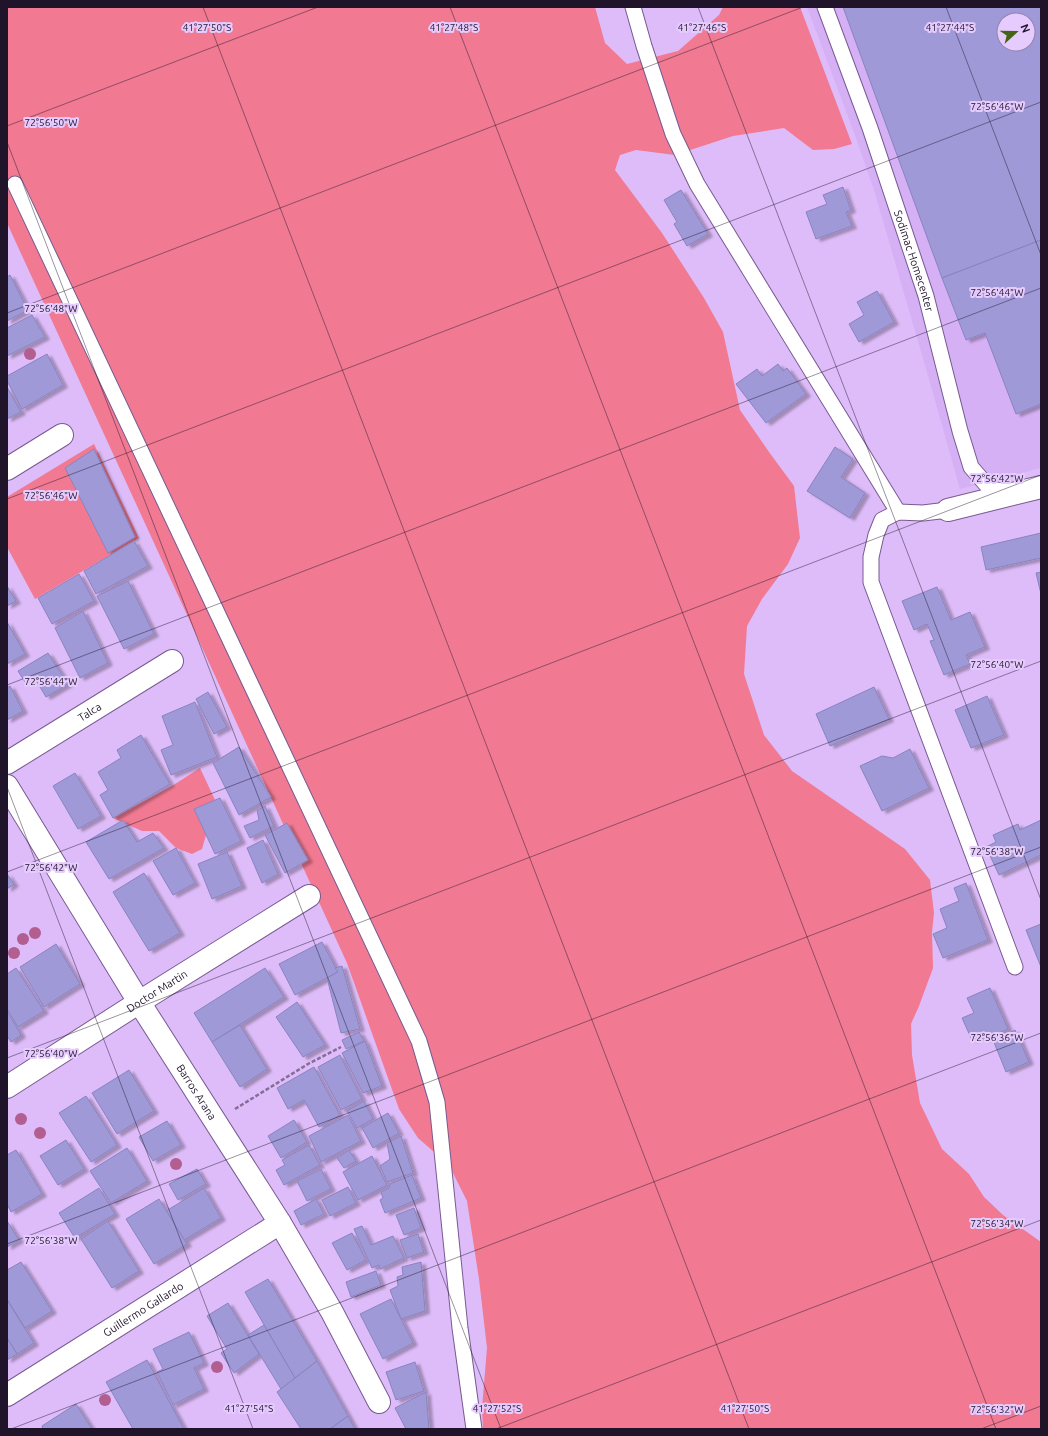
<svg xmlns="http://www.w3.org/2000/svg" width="1048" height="1436" viewBox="0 0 1048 1436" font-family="Ubuntu,sans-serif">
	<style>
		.built { fill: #d5b0f4; fill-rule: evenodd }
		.green { fill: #f17992 }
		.building { fill: #9f99d7; stroke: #8983c0; fill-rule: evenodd; filter: url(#shadow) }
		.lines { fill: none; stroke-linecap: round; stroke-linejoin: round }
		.service-casing { stroke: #785a91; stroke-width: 17 }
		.minor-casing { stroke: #785a91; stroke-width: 24 }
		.path { stroke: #846d97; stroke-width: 2.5; stroke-dasharray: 4 2; stroke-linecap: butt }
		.service { stroke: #fff; stroke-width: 15 }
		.minor { stroke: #fff; stroke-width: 22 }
		.tree { fill: #b25e91 }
		.ticks { fill: none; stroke: #20142a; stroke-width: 1; stroke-opacity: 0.45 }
		.labels { text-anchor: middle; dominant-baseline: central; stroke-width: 4; stroke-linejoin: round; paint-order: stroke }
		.street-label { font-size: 11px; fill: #20142a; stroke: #e6ccfe }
		.ticks-label { font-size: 10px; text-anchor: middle; fill: #20142a; stroke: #e6ccfe; stroke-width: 4; stroke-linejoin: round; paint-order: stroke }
	</style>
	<defs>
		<filter id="shadow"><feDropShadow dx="4.5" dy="2.5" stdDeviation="1" flood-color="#0004"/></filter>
	</defs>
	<rect width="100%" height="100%" fill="#ddbcf9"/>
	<path class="built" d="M807 7H1041V468L960 489 929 379 874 190 856 138ZM1004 20H1028V44H1004Z"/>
	<g class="green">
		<polygon points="7,7 595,7 605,43 627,64 678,51 719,15 723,7 800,7 852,144 834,149 813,150 784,128 733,136 675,155 636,150 620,155 615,170 662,233 704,298 723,332 740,410 769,452 794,486 800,538 788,564 762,599 747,626 744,674 764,735 792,771 905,849 930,880 934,913 932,932 933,968 919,1006 911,1024 912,1055 920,1103 942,1149 969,1174 984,1197 1003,1215 1041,1242 1041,1429 483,1429 482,1408 487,1348 479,1279 467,1201 449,1165 418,1138 399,1109 347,963 7,223"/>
		<polygon points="94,444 139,538 35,599 7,547 7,497"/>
		<polygon points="200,768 215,800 209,810 206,835 202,849 192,854 176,848 159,831 142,831 113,818 172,786"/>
	</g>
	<g class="building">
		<path d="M843 7H1041V240L942 278ZM1004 20H1028V44H1004Z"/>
		<polygon points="843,187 851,210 846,212 852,226 816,239 806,212 827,204 823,195"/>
		<polygon points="681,190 708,234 687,246 674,224 677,222 664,200"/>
		<polygon points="1041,240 1041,404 1016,414 985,333 966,340 942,278"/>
		<polygon points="10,275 28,310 7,321 7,277"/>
		<polygon points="877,291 894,322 859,342 849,324 864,315 857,302"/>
		<polygon points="32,315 45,337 7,356 7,328"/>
		<polygon points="47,354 63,385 22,409 7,381 7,376"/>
		<polygon points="778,364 783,371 787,368 806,394 766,423 736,384 757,369 762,376"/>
		<polygon points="7,387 21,412 7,419"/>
		<polygon points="835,447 853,459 841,477 865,493 850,518 807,491"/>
		<polygon points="94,449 135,537 108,553 65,468"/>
		<polygon points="1041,533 1041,558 986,570 981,547"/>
		<polygon points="134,541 148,566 96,594 84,571"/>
		<polygon points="1041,572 1041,594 1036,573"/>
		<polygon points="79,574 94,601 52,624 38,598"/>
		<polygon points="128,581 154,634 124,649 97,596"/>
		<polygon points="7,586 16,601 7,606"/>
		<polygon points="937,587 951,620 970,612 985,647 966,655 970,664 944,675 930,641 934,640 927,624 914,630 902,601"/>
		<polygon points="83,611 108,663 80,678 55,628"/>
		<polygon points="7,622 25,654 7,664"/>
		<polygon points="48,653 68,684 46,697 34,677 25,682 18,671"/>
		<polygon points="10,686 23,711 7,720 7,688"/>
		<polygon points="874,687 889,719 830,746 816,714"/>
		<polygon points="208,692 227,727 214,734 196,699"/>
		<polygon points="987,696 1004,735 971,748 955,710"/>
		<polygon points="195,702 217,757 171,775 161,750 173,745 162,716"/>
		<polygon points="141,735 170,784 113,818 100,795 108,790 98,772 121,758 117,750"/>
		<polygon points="239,747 271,797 239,815 213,763"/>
		<polygon points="910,749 929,788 882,811 860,766 882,756 893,758"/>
		<polygon points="75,773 101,816 78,829 53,786"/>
		<polygon points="220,798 241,841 215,854 194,809"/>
		<polygon points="265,806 274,826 250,838 244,826 259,820 257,810"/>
		<polygon points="123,820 137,842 153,833 164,848 109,879 86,842"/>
		<polygon points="1041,820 1041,855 999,875 986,847 996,842 993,835 1018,824 1020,830"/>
		<polygon points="287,823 308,860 285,873 265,835"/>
		<polygon points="263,840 278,874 262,883 247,848"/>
		<polygon points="176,848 195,883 173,895 153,861"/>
		<polygon points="227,852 242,886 212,899 198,864"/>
		<polygon points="144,873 180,933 149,951 113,892"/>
		<polygon points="7,874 14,884 7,889"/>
		<polygon points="966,883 988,940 943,958 933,934 947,928 940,909 959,901 954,888"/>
		<polygon points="1041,924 1041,967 1026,930"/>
		<polygon points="322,942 338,972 295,995 279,964"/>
		<polygon points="56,944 80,984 44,1007 20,967"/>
		<polygon points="342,966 360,1029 341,1033 327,978 338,972 335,968"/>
		<polygon points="16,968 44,1011 18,1027 7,1009 7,974"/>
		<polygon points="265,968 284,997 212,1042 194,1013"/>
		<polygon points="990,988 1008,1029 985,1039 983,1035 972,1040 962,1018 974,1013 967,998"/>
		<polygon points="297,1002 325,1045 303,1057 276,1017"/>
		<polygon points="7,1011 21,1035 11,1042 7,1036"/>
		<polygon points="240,1025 267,1069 240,1087 212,1042"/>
		<polygon points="1015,1030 1029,1062 1006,1072 993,1040"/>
		<polygon points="359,1032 364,1041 346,1049 342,1040"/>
		<polygon points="365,1041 382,1086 363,1093 342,1053"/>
		<polygon points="340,1055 362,1099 341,1110 318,1067"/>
		<polygon points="314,1067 340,1115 319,1127 304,1100 288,1109 277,1088"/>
		<polygon points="129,1070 154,1111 117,1134 92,1093"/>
		<polygon points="86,1096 117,1145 91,1162 59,1113"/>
		<polygon points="364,1101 373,1119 357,1128 347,1111"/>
		<polygon points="388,1113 399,1133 373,1148 362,1128"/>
		<polygon points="348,1115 361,1141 321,1162 309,1136"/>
		<polygon points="294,1120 307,1142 281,1158 268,1136"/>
		<polygon points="167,1121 181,1145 153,1161 139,1137"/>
		<polygon points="401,1136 413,1173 387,1182 380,1166 390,1159 387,1143"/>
		<polygon points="66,1140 84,1169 58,1185 40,1156"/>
		<polygon points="309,1145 320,1165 284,1185 276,1170 285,1165 282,1160"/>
		<polygon points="127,1148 147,1181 111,1203 90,1171"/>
		<polygon points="16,1150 42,1194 11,1212 7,1204 7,1155"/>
		<polygon points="349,1150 356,1161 344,1168 337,1158"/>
		<polygon points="372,1156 387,1185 358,1200 343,1172"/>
		<polygon points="197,1169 206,1184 178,1200 169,1184"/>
		<polygon points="321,1169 331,1189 307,1201 297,1181"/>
		<polygon points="412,1175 421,1198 385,1213 380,1200 383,1198 381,1192 389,1188 390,1184"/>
		<polygon points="348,1187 356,1203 330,1216 322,1200"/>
		<polygon points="99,1188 115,1214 75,1238 59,1213"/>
		<polygon points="204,1188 221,1218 184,1240 166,1211"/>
		<polygon points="159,1199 187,1244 154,1264 126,1219"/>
		<polygon points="316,1199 324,1214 301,1225 294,1211"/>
		<polygon points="414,1208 421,1228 404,1235 396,1215"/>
		<polygon points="7,1221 19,1240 7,1247"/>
		<polygon points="108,1221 139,1271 112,1288 81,1239"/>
		<polygon points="362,1226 371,1245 393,1236 404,1258 380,1269 379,1265 372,1268 354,1229"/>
		<polygon points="352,1233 366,1260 347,1270 332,1243"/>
		<polygon points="418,1234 424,1252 407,1258 400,1240"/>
		<polygon points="21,1262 52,1311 25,1328 7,1299 7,1270"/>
		<polygon points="421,1262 425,1311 401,1319 390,1290 398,1286 397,1277 403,1275 402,1267"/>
		<polygon points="376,1271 381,1285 351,1297 346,1282"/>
		<polygon points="268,1279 317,1361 295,1378 245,1292"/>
		<polygon points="391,1299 413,1343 383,1359 360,1314"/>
		<polygon points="7,1300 34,1343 17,1354 7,1338"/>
		<polygon points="228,1303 259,1354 234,1373 221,1353 227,1349 207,1316"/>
		<polygon points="264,1325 295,1378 281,1389 248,1335"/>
		<polygon points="189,1332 204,1363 194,1368 204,1389 173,1405 157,1372 163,1369 153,1349"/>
		<polygon points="7,1338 17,1354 7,1360"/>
		<polygon points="147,1360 171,1405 184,1429 133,1429 106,1382"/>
		<polygon points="317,1361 348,1416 330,1429 301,1429 277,1392"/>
		<polygon points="415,1362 424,1391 396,1400 386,1372"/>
		<polygon points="426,1392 429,1429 406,1429 395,1408"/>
		<polygon points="76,1404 92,1429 43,1429 42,1426"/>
		<polygon points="348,1416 355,1429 330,1429"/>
	</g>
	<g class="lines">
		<g class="service-casing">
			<g id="service">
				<polyline points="633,7 644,46 673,134 697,184 898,512"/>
				<path id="s1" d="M825 7 870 128 926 296 960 431 971 467 990 489 1009 492"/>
				<polyline points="15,184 419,1041 437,1102 460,1328 474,1429"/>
				<polyline points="948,510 923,513 898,512 882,520 876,535 871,557 871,582 1015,967"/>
			</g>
		</g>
		<g class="minor-casing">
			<g id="minor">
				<polyline points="7,469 62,435"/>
				<polyline points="948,510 1041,487"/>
				<path id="s2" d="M7 763 172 661"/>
				<path id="s3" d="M7 786 139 1002 280 1223 332 1312 379 1402"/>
				<path id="s4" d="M7 1087 152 994 309 896"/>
				<path id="s5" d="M7 1395 280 1223"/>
			</g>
		</g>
		<polyline class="path" points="235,1109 308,1064 341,1047"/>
		<use href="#service" class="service"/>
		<use href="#minor" class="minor"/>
	</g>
	<g class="tree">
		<circle cx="30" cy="354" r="6"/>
		<circle cx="35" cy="933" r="6"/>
		<circle cx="23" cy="939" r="6"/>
		<circle cx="14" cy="953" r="6"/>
		<circle cx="21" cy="1119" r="6"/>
		<circle cx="40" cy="1133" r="6"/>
		<circle cx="176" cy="1164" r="6"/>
		<circle cx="217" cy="1367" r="6"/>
		<circle cx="105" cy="1400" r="6"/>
	</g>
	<path class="ticks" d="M203 7 749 1429M450 7 996 1429M698 7 1041 900M946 7 1041 255M7 126 318 7M7 142 501 1429M7 313 803 7M7 499 1041 102M7 685 1041 288M7 787 253 1429M7 872 1041 475M7 1058 1041 661M7 1244 1041 847M11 1429 1041 1033M496 1429 1041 1220M981 1429 1041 1406"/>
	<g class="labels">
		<g class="street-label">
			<text stroke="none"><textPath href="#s1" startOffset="269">Sodimac Homecenter</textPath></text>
			<text stroke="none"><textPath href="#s2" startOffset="97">Talca</textPath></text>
			<text stroke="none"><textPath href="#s4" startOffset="178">Doctor Martin</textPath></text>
			<text stroke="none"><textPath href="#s3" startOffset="360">Barros Arana</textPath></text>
			<text stroke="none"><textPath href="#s5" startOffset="161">Guillermo Gallardo</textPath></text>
		</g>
	</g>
	<g class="ticks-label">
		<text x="207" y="31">41°27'50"S</text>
		<text x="454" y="31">41°27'48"S</text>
		<text x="950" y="31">41°27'44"S</text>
		<text x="702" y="31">41°27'46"S</text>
		<text x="997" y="110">72°56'46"W</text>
		<text x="51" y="126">72°56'50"W</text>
		<text x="997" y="296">72°56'44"W</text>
		<text x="51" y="312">72°56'48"W</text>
		<text x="997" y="482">72°56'42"W</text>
		<text x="51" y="499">72°56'46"W</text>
		<text x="997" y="668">72°56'40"W</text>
		<text x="51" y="685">72°56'44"W</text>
		<text x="997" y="855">72°56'38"W</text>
		<text x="51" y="871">72°56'42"W</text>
		<text x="997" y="1041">72°56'36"W</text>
		<text x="51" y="1057">72°56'40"W</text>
		<text x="997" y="1227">72°56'34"W</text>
		<text x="51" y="1244">72°56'38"W</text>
		<text x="249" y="1412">41°27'54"S</text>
		<text x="497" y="1412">41°27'52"S</text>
		<text x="745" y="1412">41°27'50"S</text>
		<text x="997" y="1413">72°56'32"W</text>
	</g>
	<rect width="1048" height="1436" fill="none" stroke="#20142a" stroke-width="16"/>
	<g transform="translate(1016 32) rotate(69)"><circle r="19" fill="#e6ccfe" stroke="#9782a9"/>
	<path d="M0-3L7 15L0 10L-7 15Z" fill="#466417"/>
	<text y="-6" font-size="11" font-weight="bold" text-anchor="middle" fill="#20142a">N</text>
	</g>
</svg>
